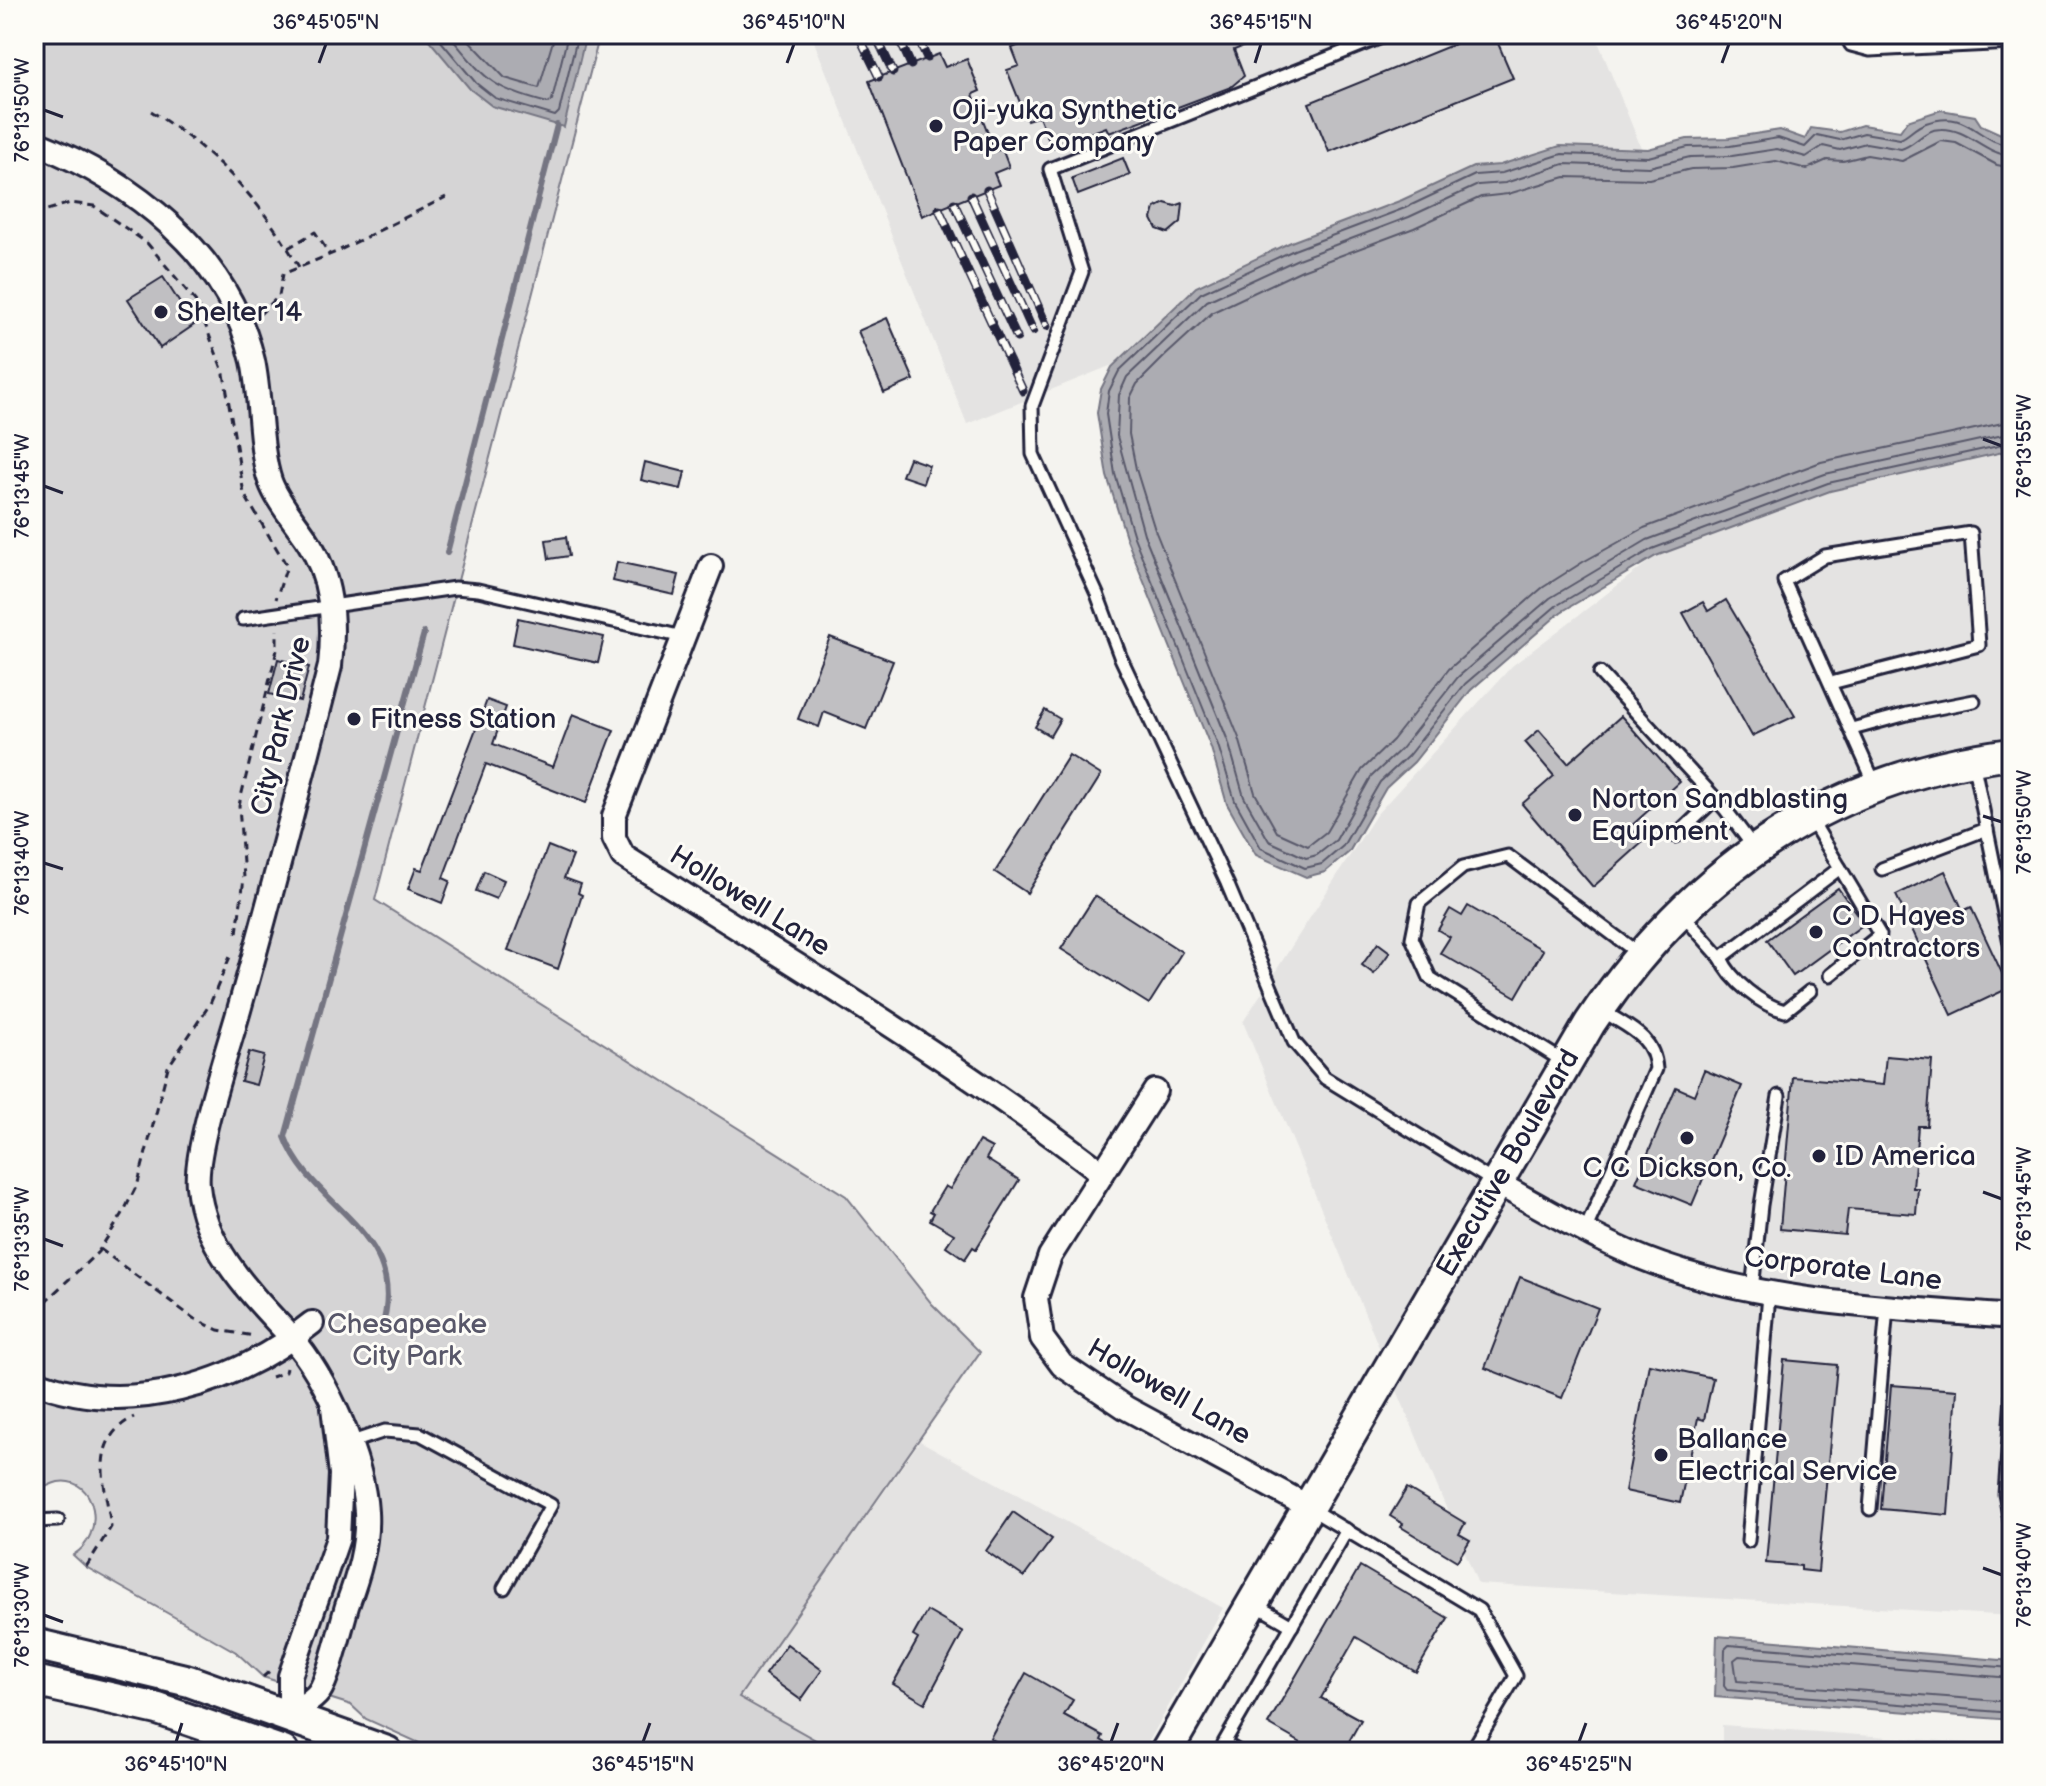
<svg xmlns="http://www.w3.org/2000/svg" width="2046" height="1786" viewBox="0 0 2046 1786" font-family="'Balsamiq Sans',sans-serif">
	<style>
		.built { fill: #e4e3e2 }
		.green { fill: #d5d4d5; stroke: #7c7b88; stroke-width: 2 }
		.water { fill: #acacb2; stroke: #757582; stroke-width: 2 }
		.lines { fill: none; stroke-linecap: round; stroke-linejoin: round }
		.shore { stroke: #59596b; stroke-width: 2 }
		.stream { stroke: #757582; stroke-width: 6 }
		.building { fill: #c0bfc2; stroke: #22223b; stroke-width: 2 }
		.lane-casing { stroke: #22223b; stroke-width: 17 }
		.street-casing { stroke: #22223b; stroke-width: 28 }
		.secondary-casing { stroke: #22223b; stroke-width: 36 }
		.path { stroke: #22223b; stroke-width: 3; stroke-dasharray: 8 6; stroke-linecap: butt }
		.lane { stroke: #fdfcf7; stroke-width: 11 }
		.street { stroke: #fdfcf7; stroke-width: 22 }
		.secondary { stroke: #fdfcf7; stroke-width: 30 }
		.rail-casing { stroke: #22223b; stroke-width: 9 }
		.rail { stroke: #fdfcf7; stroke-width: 6; stroke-dasharray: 18; stroke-linecap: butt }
		.ticks { fill: none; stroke: #22223b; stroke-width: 3 }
		.poi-dot { fill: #22223b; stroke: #fdfcf7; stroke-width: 3 }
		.labels { text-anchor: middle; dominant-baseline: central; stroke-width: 6; stroke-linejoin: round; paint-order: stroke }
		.poi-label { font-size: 28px; fill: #22223b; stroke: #fdfcf7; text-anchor: start }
		.street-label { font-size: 28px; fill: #22223b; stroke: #fdfcf7 }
		.park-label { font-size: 28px; fill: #585769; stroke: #fdfcf7 }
		.neatline { fill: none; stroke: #22223b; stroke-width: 3 }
		.ticks-label { font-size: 20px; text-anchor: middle; fill: #22223b }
	</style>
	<rect width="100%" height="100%" fill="#f4f3ef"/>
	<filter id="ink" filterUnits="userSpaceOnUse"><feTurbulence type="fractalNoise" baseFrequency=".0125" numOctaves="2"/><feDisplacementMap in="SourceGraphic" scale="16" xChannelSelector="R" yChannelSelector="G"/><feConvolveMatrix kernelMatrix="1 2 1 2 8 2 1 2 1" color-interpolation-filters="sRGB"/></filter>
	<g filter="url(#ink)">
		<g class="built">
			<polygon points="811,34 1595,34 1642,150 967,424"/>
			<polygon points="2007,451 2012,451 2012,1616 1478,1584 1243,1022 1376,815 1512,666 1656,556 1830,491"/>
			<polygon points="920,1441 1223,1608 1143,1752 837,1752 739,1697"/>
			<polygon points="1722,1725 2012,1746 2012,1752 1722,1752"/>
		</g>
		<path class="green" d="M34 34H600L375 900 846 1196 932 1304 980 1352 739 1697 837 1752H439L366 1719 351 1705 263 1677 236 1652 86 1567 73 1555C107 1535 97 1476 58 1482 50 1484 41 1489 34 1493Z"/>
		<g class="water">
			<polygon points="424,34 586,34 564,127 492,106 470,89"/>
			<polygon points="1941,110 1975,116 1981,125 2012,139 2012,450 1830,491 1656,556 1561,612 1471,690 1414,762 1386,788 1349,852 1325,872 1306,877 1256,855 1227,804 1211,748 1127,540 1107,476 1097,413 1101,389 1112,367 1196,287 1291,242 1402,200 1473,167 1500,165 1560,146 1648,149 1687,139 1729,138 1780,130 1805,139 1811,128 1840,132 1862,125 1900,131 1907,121"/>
			<polygon points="1717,1636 2012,1661 2012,1720 1715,1697"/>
		</g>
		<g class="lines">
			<g class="shore">
				<polyline points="435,34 476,83 495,98 555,116 559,112 578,34"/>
				<path d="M448 34C486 79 489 88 548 103L552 100 568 34"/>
				<polyline points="463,34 505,78 539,88 555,34"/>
				<path d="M2012 146C1976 142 1969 108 1926 123 1914 127 1910 135 1900 139L1864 133 1840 140 1817 135 1805 147 1778 138 1730 146 1688 147 1648 157 1562 154 1502 173 1475 175 1405 208 1294 250 1201 293 1119 371 1109 391 1106 414 1115 474 1134 537 1218 745 1235 801 1261 848 1305 868 1322 864 1343 846 1380 782 1408 756 1465 684 1556 606 1652 549 1828 483 2012 443"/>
				<path d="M2012 156C1984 154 1968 128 1941 129 1923 129 1916 145 1901 149L1866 143 1840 150 1823 146 1806 157 1777 149 1732 156 1690 157 1649 167 1564 164 1505 183 1478 185 1409 217 1298 259 1207 301 1127 377 1119 395 1117 436 1144 534 1228 741 1244 797 1269 841 1306 858 1317 855 1336 840 1371 777 1401 749 1458 677 1550 598 1647 540 1825 474 2012 433"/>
				<polyline points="2012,168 1997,165 1956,143 1941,141 1902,161 1867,155 1843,161 1827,160 1807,169 1776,161 1733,168 1691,169 1649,179 1565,177 1508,194 1481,197 1414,228 1302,270 1213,312 1165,356 1137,384 1130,398 1129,434 1136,469 1155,530 1239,738 1255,793 1277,832 1308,846 1326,832 1362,770 1393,740 1449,669 1542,588 1583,562 1644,528 1821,462 2012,421"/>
				<polyline points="2012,1668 1729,1645 1725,1649 1724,1686 1727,1690 2012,1713"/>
				<polyline points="2012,1678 1739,1656 1734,1660 1737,1681 2012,1702"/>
			</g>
			<g class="stream">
				<polyline points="447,553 557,125"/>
				<path d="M382 1328C410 1230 312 1210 285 1137L424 633"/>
			</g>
		</g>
		<g class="building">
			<polygon points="1048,34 1272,34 1272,35 1234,50 1244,76 1231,87 1109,133 1106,127 1052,148 1039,116 1027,120 1007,70 1019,66 1012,48"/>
			<polygon points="1479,34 1494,34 1513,78 1329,152 1309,103"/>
			<polygon points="939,54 945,67 967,59 980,91 973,94 995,151 1002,149 1009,167 994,173 999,185 922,216 869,81"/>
			<polygon points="1123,158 1130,175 1078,195 1072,178"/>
			<polygon points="1165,203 1175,206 1183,203 1181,222 1168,233 1157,229 1152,219 1155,208"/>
			<polygon points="163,277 194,325 160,348 128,299"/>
			<polygon points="887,318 914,380 884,393 858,331"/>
			<polygon points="909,458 929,465 923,483 902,476"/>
			<polygon points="645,462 685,472 681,489 641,480"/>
			<polygon points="566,537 569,556 549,559 546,540"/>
			<polygon points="617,562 679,575 674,595 613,581"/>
			<polygon points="1726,600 1795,716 1752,736 1683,613 1703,602 1708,611"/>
			<polygon points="518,618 604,637 598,663 513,644"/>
			<polygon points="830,637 893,661 866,729 824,712 819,727 798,719"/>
			<polygon points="278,659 309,667 300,701 269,694"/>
			<polygon points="487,700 506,707 493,744 553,767 573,714 614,730 586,803 486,764 443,878 450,881 442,903 408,889 416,868 422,870"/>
			<polygon points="1045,710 1060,719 1050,736 1035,727"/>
			<polygon points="1621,716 1680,782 1630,827 1643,842 1593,887 1522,804 1554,776 1525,742 1539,730 1568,763"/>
			<polygon points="1069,755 1101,775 1027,893 995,872"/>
			<polygon points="548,846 573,856 564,878 581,884 578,893 582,895 558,969 508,950"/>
			<polygon points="484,871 504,880 496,899 476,891"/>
			<polygon points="1945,871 1963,911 1971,907 2009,988 1952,1015 1896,895"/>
			<polygon points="1838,888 1864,924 1793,976 1767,940"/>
			<polygon points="1095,896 1182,952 1149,1004 1061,949"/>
			<polygon points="1468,906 1543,950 1516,997 1440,953 1450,937 1438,930 1450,909 1462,916"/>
			<polygon points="1378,943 1390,952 1374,974 1362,965"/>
			<polygon points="249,1052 264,1056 256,1085 241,1081"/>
			<polygon points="1886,1056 1932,1060 1927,1126 1918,1126 1913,1188 1918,1188 1916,1214 1848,1209 1845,1235 1780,1229 1793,1077 1883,1085"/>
			<polygon points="1704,1070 1742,1086 1692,1205 1636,1182 1676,1087 1694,1095"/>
			<polygon points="979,1141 992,1148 986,1159 1019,1180 976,1249 973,1247 965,1259 946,1246 954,1234 930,1220 934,1213 930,1211 945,1186 950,1189"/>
			<polygon points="1520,1277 1598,1308 1562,1398 1485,1368"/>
			<polygon points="1784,1360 1837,1365 1818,1572 1801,1570 1801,1566 1766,1563"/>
			<polygon points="1649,1364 1713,1378 1704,1420 1698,1418 1680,1503 1625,1491"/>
			<polygon points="1891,1385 1957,1390 1948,1515 1881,1509"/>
			<polygon points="1407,1488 1465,1523 1459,1534 1470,1540 1457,1561 1401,1527 1403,1524 1390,1516"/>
			<polygon points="1013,1512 1052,1539 1024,1577 986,1551"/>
			<polygon points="1360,1566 1448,1618 1416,1672 1356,1637 1321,1698 1361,1720 1343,1752 1317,1752 1268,1724"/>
			<polygon points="927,1611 963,1632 925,1703 893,1684 918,1639 913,1636"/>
			<polygon points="787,1644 822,1670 801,1700 765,1674"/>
			<polygon points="1026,1673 1073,1700 1064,1715 1103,1736 1101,1740 1121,1752 1014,1752 990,1738"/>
		</g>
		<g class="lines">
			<g class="lane-casing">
				<g id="lane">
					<polyline points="1389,34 1050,169 1082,272 1032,406 1033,454 1097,594 1120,656 1227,883 1294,1042 1325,1078 1496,1183"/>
					<polyline points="1845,34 1851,45 1870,50 2012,43"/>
					<polyline points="243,619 455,588 478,590 683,637"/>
					<polyline points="1600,673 1725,809 1755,849"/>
					<polyline points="1831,683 1979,645 1971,533 1825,556 1784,581 1875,784"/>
					<polyline points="1852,729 1907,714 1974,701"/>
					<polyline points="1973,761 2012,953"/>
					<polyline points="1812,821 1880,935 1830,975"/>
					<polyline points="1676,836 1715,799"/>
					<polyline points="1882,869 1987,829"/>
					<polyline points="1682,914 1721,958 1840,868"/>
					<path d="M1721 958C1731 981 1761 1005 1785 1011L1810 991"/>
					<polyline points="1566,1063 1430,978 1412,938 1419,903 1463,867 1508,856 1639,954"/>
					<path d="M1585 1231 1656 1069C1654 1036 1629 1028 1603 1011"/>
					<polyline points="1752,1290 1761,1205 1779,1096"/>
					<polyline points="2012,1396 2005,1494 2012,1531"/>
					<polyline points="349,1443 385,1431 420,1434 551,1505 504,1588"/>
					<polyline points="1309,1508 1479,1610 1516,1676 1471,1752"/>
					<polyline points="1870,1509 1887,1307"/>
					<polyline points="34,1521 58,1520"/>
					<polyline points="1748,1541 1769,1295"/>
					<polyline points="1254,1604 1292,1626"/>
					<polyline points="1239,1752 1224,1743 1347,1530"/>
				</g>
			</g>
			<g class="street-casing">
				<g id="street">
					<path d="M34 142C132 181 228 253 253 361 261 398 259 449 270 481 277 501 294 520 306 538 332 577 335 620 330 666 301 781 271 896 239 1010 228 1049 194 1150 198 1186 204 1248 251 1294 291 1337 326 1376 363 1460 366 1512 368 1545 358 1576 347 1606 341 1626 329 1678 319 1692 313 1701 298 1708 290 1715V1676L338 1538 341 1474 333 1407"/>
					<path d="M711 566 614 816V838L623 856C784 958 949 1056 1101 1172"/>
					<polyline points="1155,1091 1050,1256 1036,1298 1042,1338 1062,1365 1126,1408 1309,1507"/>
					<path d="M1497 1183C1550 1212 1604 1245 1661 1265 1774 1305 1894 1307 2012 1317"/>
					<path d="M34 1381C128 1419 236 1384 312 1323"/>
				</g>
			</g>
			<g class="secondary-casing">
				<g id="secondary">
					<polyline points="34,1644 189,1681 387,1752"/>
					<polyline points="34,1681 158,1709 283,1752"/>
					<path d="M1166 1752 1590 1023C1691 872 1829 776 2012 754"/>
				</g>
			</g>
			<g class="path">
				<path d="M151 111C219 155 258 197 299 267"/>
				<polyline points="34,214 70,203 94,206 147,243 197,303 224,374 244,494 287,566 276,599"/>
				<polyline points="288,248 315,232 330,255"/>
				<polyline points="259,315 279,296 283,274 336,252 446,197"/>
				<polyline points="237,933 244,878 239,805 277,650 277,630"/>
				<polyline points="100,1249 193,1318 218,1330 254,1336"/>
				<polyline points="34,1312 98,1252 122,1215 138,1183 168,1067 210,1004 232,952"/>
				<polyline points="271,1377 285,1372 286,1368"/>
				<path d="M86 1567 111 1527C106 1486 87 1441 134 1417"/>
				<polyline points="263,1677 271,1670"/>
			</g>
			<use href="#lane" class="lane"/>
			<use href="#street" class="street"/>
			<use href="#secondary" class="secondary"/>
			<g class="rail-casing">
				<g id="rail">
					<polyline points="858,34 879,77"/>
					<polyline points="875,34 893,72"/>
					<polyline points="897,34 911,65"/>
					<polyline points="916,34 927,58"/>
					<polyline points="987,190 1047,326"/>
					<polyline points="971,196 1033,331"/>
					<polyline points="954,203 1017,338"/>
					<polyline points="939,209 1023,391"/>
				</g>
			</g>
			<use href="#rail" class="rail"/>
		</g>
	</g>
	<path class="ticks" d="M319 63 326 44M787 63 794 44M1255 63 1261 44M1722 63 1729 44M44 110 63 117M1983 439 2002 446M44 486 63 493M1983 816 2002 822M44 863 63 869M1983 1192 2002 1199M44 1239 63 1246M1983 1568 2002 1575M44 1615 63 1622M176 1742 182 1723M643 1742 650 1723M1111 1742 1118 1723M1579 1742 1586 1723"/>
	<g class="poi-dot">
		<circle cx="936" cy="126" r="8"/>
		<circle cx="161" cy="312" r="8"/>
		<circle cx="354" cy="719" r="8"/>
		<circle cx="1575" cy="815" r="8"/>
		<circle cx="1816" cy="932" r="8"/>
		<circle cx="1687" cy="1138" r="8"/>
		<circle cx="1819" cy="1156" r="8"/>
		<circle cx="1661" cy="1455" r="8"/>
	</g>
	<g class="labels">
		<g class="poi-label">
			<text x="952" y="110">Oji-yuka Synthetic<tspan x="952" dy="32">Paper Company</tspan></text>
			<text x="177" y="312">Shelter 14</text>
			<text x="370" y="719">Fitness Station</text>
			<text x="1591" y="799">Norton Sandblasting<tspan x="1591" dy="32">Equipment</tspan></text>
			<text x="1832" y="916">C D Hayes<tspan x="1832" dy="32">Contractors</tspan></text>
			<text x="1835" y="1156">ID America</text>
			<text x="1687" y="1168" text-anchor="middle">C C Dickson, Co.</text>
			<text x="1677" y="1439">Ballance<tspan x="1677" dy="32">Electrical Service</tspan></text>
		</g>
		<g class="street-label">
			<text transform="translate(281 726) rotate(-77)">City Park Drive</text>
			<text transform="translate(750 901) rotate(32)">Hollowell Lane</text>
			<text transform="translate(1508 1163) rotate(-60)">Executive Boulevard</text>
			<text transform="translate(1843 1269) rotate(7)">Corporate Lane</text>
			<text transform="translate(1169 1392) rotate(30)">Hollowell Lane</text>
		</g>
		<g class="park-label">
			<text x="407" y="1324">Chesapeake<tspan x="407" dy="32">City Park</tspan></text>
		</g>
	</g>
	<rect width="2046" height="1786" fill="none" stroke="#fdfcf7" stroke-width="88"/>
	<rect x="44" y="44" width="1958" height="1698" class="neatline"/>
	<g class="ticks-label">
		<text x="326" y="29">36°45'05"N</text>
		<text x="794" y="29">36°45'10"N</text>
		<text x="1261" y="29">36°45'15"N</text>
		<text x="1729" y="29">36°45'20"N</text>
		<text transform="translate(22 110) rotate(-90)" y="7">76°13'50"W</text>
		<text transform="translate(2024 446) rotate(-90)" y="7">76°13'55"W</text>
		<text transform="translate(22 486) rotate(-90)" y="7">76°13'45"W</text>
		<text transform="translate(2024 822) rotate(-90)" y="7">76°13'50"W</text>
		<text transform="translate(22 863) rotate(-90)" y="7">76°13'40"W</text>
		<text transform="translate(2024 1199) rotate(-90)" y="7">76°13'45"W</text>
		<text transform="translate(22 1239) rotate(-90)" y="7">76°13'35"W</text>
		<text transform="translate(2024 1575) rotate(-90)" y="7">76°13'40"W</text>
		<text transform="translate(22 1615) rotate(-90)" y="7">76°13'30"W</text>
		<text x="176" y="1771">36°45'10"N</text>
		<text x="643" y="1771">36°45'15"N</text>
		<text x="1111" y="1771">36°45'20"N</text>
		<text x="1579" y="1771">36°45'25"N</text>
	</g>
</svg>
